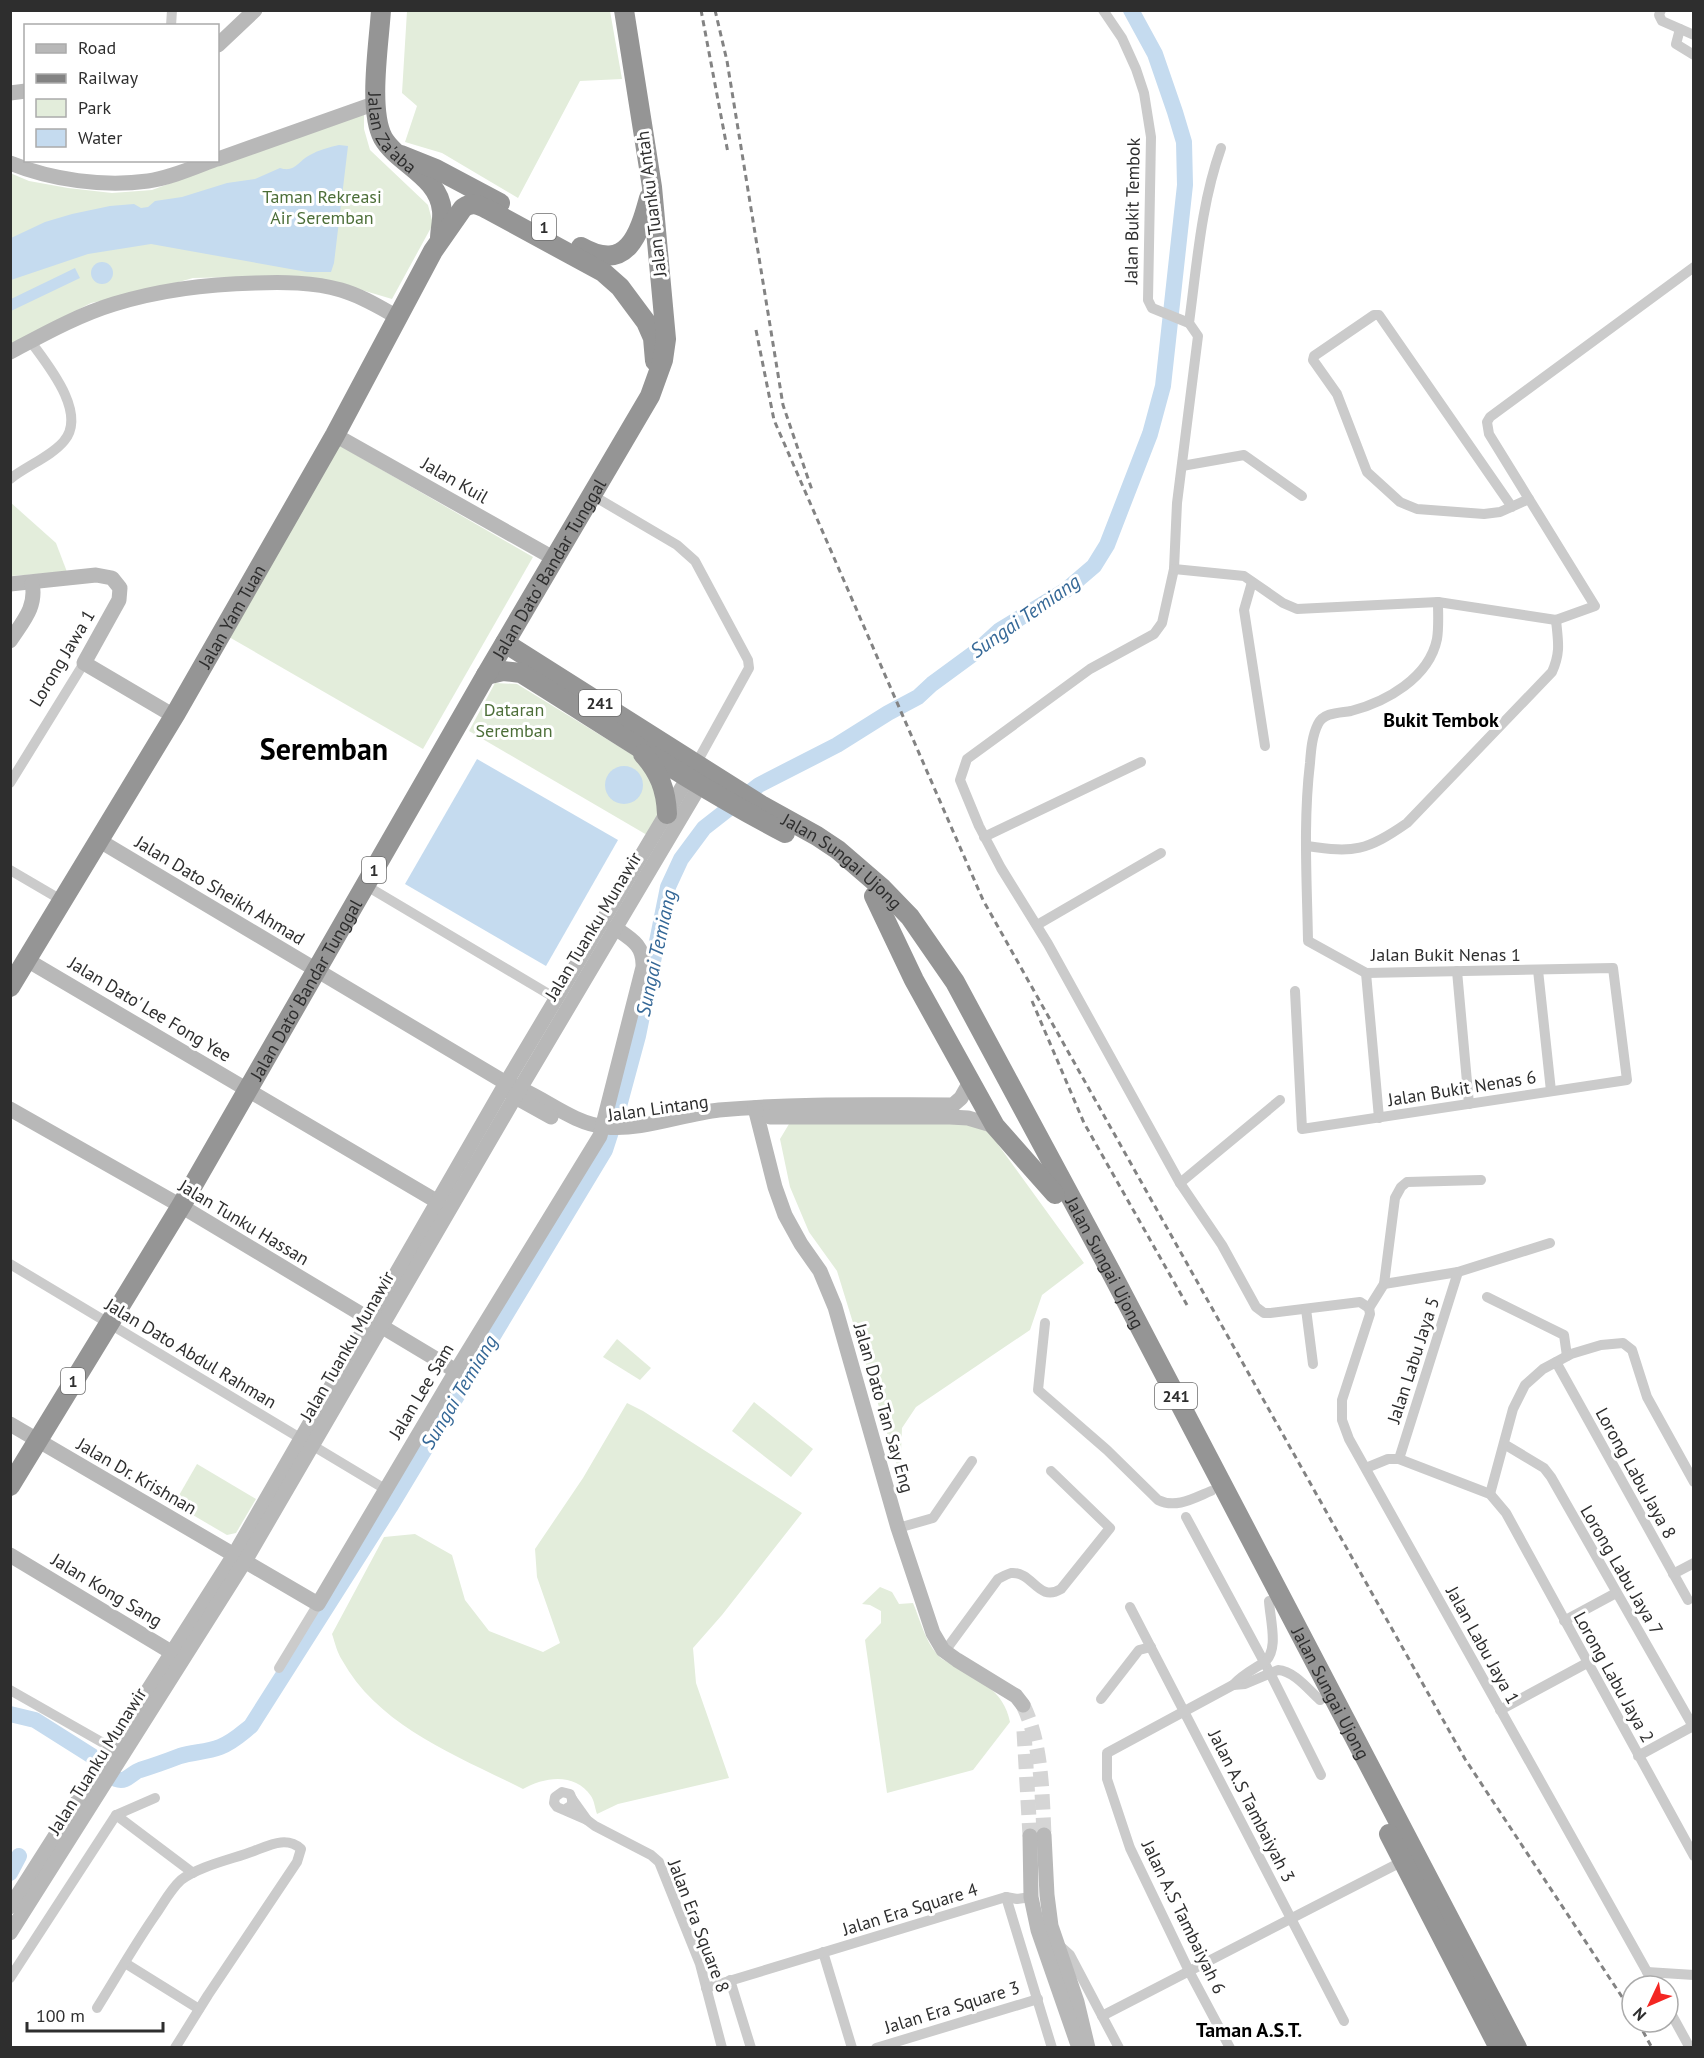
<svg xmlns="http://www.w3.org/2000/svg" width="1704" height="2058" viewBox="0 0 1704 2058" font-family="'PT Sans',sans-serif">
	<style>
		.green { fill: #e3eddb }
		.water { fill: #c5dbef }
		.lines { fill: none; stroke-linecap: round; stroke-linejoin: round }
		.river { stroke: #c5dbef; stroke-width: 16 }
		.secondary-tunnel { stroke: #d5d5d5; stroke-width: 15; stroke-dasharray: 15 8; stroke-linecap: butt }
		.street { stroke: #cbcbcb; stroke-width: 10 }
		.secondary { stroke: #b8b8b8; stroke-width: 15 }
		.highway { stroke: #959595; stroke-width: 20 }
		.rail { stroke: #838383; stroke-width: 3; stroke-dasharray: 6 4.5; stroke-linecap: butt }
		.labels { text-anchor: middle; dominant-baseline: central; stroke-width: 6; stroke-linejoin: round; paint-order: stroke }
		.shield { fill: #fff; stroke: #6d6d6d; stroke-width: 1.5 }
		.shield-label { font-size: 16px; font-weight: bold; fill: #2e2e2e }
		.street-label { font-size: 18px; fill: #2e2e2e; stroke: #fff }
		.park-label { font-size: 18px; fill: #4c6e38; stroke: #fff }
		.water-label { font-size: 20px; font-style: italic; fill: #356897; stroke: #fff }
		.neighbourhood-label { font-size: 20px; font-weight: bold; fill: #000; stroke: #fff }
		.town-label { font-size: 30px; font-weight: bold; fill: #000; stroke: #fff }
	</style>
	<rect width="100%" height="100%" fill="#fff"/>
	<g class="green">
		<polygon points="407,11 610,11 622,79 580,81 518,198 442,153 405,142 417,106 402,93"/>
		<polygon points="364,112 364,129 370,150 428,205 433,224 392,299 338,283 272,276 193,278 143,292 91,303 11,344 10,173 29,181 68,188 112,193 152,190"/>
		<polygon points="339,445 533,557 423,749 229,637"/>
		<polygon points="10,502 56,543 67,572 11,576"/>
		<polygon points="495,683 517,684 636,757 647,769 661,812 647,835 469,731"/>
		<polygon points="974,1120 986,1128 1084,1263 1042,1295 1030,1330 916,1407 902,1428 900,1475 837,1271 809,1232 790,1187 780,1139 789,1124"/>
		<polygon points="617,1339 651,1368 640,1380 603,1357"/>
		<polygon points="754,1402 813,1449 791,1477 732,1431"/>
		<path d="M627 1403 643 1411 802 1513 722 1615 693 1648 696 1683 729 1778 618 1804 597 1814C595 1808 594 1800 591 1796 575 1772 544 1777 523 1789 458 1756 379 1727 342 1660 337 1652 335 1643 332 1634L384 1537 415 1534 452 1555 465 1600 489 1631 543 1652 560 1643 537 1577 535 1549 583 1478Z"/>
		<polygon points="197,1464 256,1499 236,1533 227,1535 174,1504"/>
		<path d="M880 1587 892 1592 899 1604 913 1603C920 1619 925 1641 937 1654 940 1659 948 1662 953 1665 978 1680 1004 1690 1010 1722L973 1770 887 1793 865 1640 881 1623V1611L870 1605 862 1604Z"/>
	</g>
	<g class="water">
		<path d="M339 145 348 146 334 263 331 272H307L151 244 88 254 11 280V238L45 222 72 214 110 206 134 204 141 208 148 207 155 201 182 197 227 183 255 179 280 168C295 173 298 161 310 155 319 150 329 147 339 145Z"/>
		<circle cx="102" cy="273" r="11"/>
		<polygon points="75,268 80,278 11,311 11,299"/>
		<polygon points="477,759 618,840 546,966 405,884"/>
		<circle cx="624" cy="785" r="19"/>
	</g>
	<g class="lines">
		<g class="river">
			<path d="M10 1714 35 1720 92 1756 116 1779C127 1783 131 1773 140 1770 153 1766 167 1761 180 1756 193 1752 207 1752 220 1747 233 1742 241 1734 251 1726L390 1507 605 1150 618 1110 638 1036 668 887 681 859 704 828 759 785 837 745 888 713 918 697 932 684 977 651 1000 630 1066 590 1094 566 1107 545 1150 434 1163 386 1185 185 1184 142 1175 112 1155 54 1131 10"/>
			<polyline points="10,1873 19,1856"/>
		</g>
		<g class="secondary-tunnel">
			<path d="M1023 1705C1042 1744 1042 1793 1044 1835"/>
			<polyline points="1024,1731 1030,1836"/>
		</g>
		<g class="street">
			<polyline points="1103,10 1122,38 1136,69 1144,93 1151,137 1148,300 1152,308 1189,323"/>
			<polyline points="1661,10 1659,15 1662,21 1694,35"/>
			<polyline points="171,26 172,10"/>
			<polyline points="1680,29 1676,44 1694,55"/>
			<path d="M1221 148C1201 204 1197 264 1189 323L1198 336 1177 503 1174 569 1162 623 1154 634 1090 669 967 759 960 780 979 826 1001 868 1048 944 1180 1183 1222 1245 1256 1307 1264 1313H1270L1360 1302 1369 1308"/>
			<polyline points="1182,466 1244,455 1302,496"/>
			<path d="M10 479C26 466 52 456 64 441 88 413 47 364 31 342"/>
			<polyline points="592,495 677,545 695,561 748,660 749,668 696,764"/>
			<polyline points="1529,499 1489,434 1487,422 1490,417 1694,267"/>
			<polyline points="1174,569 1244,576 1283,603 1297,609 1438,602 1556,620 1595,606 1529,499 1500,512 1484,514 1417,509 1400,502 1367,472 1337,394 1313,360 1314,356 1374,315 1379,315 1512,507"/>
			<polyline points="1252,582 1244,610 1265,746"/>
			<polyline points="10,783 84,663"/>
			<polyline points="984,837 1141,762"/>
			<path d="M1307 846C1354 853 1367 851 1407 823L1552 672C1561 652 1558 641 1556 620"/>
			<polyline points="10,870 63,901"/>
			<polyline points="365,885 557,999"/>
			<polyline points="1037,925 1161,853"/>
			<polyline points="1538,970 1551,1091"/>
			<polyline points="1457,971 1469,1104"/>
			<polyline points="1366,973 1379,1118"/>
			<path d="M1295 991 1302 1129 1627 1080 1613 968 1366 973 1308 941C1307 882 1303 822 1310 763 1311 750 1312 736 1318 724 1324 712 1340 713 1351 711 1386 702 1429 678 1437 639 1439 627 1438 614 1438 602"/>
			<polyline points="1180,1183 1280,1100"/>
			<polyline points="10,1264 385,1489"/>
			<polyline points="1384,1284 1458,1272 1550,1243"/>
			<polyline points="1487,1297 1564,1335 1567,1356"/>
			<polyline points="1369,1308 1370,1314 1342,1400 1342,1420 1349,1439 1655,1986"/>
			<polyline points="1369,1308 1384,1284 1395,1198 1401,1187 1407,1182 1481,1180"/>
			<polyline points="1306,1309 1313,1364"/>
			<path d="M1045 1323 1038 1390 1107 1450 1158 1500C1176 1509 1194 1498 1211 1491"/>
			<polyline points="1556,1362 1688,1600"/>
			<polyline points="1504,1444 1544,1468 1551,1477 1694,1728"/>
			<polyline points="1399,1459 1458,1272"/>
			<polyline points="1366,1468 1388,1459 1399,1459 1490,1494 1506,1513 1694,1856"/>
			<polyline points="1490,1494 1513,1409 1525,1385 1543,1369 1571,1354 1601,1345 1623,1343 1632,1350 1647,1397 1694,1482"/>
			<polyline points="1186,1517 1270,1673 1321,1775"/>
			<polyline points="898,1528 933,1518 972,1461"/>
			<polyline points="1673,1574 1694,1563"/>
			<polyline points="1130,1607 1344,2021"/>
			<polyline points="1564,1621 1616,1593"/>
			<path d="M945 1651 998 1579C1002 1577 1007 1574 1011 1573 1033 1571 1038 1603 1061 1589L1110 1528 1051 1471"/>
			<polyline points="279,1668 318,1604"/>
			<path d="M1233 1685 1245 1684 1278 1670C1294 1671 1308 1689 1320 1700"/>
			<polyline points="10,1690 112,1748"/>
			<polyline points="1101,1699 1139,1650 1151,1647"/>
			<polyline points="1500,1710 1587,1663"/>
			<polyline points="1638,1756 1693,1726"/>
			<polyline points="572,1799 587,1820 595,1826 651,1855 659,1862 700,1964 722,2048"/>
			<polyline points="564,1810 572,1805 572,1799 570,1794 562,1792 555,1797 554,1803 557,1807 587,1820"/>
			<polyline points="116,1815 155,1798"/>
			<polyline points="1006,1897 1052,2048"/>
			<polyline points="1060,1946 1070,1955 1119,2048"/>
			<polyline points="823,1952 852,2048"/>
			<polyline points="125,1963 199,2009"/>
			<polyline points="1647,1972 1694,1975"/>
			<polyline points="10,1978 116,1815 193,1873"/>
			<polyline points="730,1980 751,2048"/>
			<polyline points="706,1988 1006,1897 1017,1899 1031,1897"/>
			<path d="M97 2008C117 1976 135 1944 156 1914 164 1902 171 1889 181 1880 199 1866 233 1859 254 1851 270 1845 287 1836 301 1849L297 1862 208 1995 175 2048"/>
			<polyline points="1668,2008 1690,2048"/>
			<polyline points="1102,2016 1403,1861"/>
			<polyline points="876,2048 1038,1999"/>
			<path d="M1230 2048 1189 1971 1130 1848 1107 1779V1753L1233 1685C1242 1675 1252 1670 1263 1663 1280 1652 1270 1620 1269 1601"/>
		</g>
		<g class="secondary">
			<polyline points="218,45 255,10"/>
			<polyline points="10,93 26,91"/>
			<polyline points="218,159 376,103"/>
			<path d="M10 163C52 180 103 187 148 181 170 178 193 168 214 160"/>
			<path d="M10 352C44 334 78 315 114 304 160 290 207 284 255 283 283 282 313 282 341 290 362 296 381 308 399 318"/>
			<polyline points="335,435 555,559"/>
			<polyline points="10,584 96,575 112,578 120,588 119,600 84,663 174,716"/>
			<path d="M10 641C23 621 37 607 32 583"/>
			<path d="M100 841 506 1083C541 1094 569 1123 606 1127 640 1131 684 1114 719 1110 797 1103 875 1105 953 1105L961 1098 970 1082"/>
			<polyline points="27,960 438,1202"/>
			<polyline points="509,1088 515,1097 551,1117"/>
			<polyline points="755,1108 775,1187 785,1215 801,1244 820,1271 835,1307 898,1528 933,1633 943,1650 957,1660 1016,1696 1023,1705"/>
			<polyline points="10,1109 181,1206 456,1371"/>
			<polyline points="770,1117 950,1117 968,1118 995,1126"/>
			<path d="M10 1424 318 1604 456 1371 600 1136 643 967C644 945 631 939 615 928"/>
			<polyline points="10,1555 181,1658"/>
			<polyline points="1044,1835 1047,1895 1051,1926 1077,2002 1088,2048"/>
			<polyline points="1030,1836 1031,1897 1038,1930 1079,2048"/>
			<polyline points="10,1907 234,1555 506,1083 693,769"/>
			<polyline points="10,1933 245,1561 515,1097 705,777"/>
		</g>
		<g class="highway">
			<path id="s1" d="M381 10C379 43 368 110 383 138 398 164 439 176 442 211 443 220 440 230 440 239"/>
			<polyline points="401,155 436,169 500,203"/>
			<path d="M581 247C627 273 639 235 649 198"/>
			<path id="s2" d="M505 643 761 805 817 836 838 850 881 887 910 917 955 982 1111 1272 1517 2048"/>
			<path d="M486 675 503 671 521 673C608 727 694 785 785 833"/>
			<path d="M643 754C659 772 666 789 667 814"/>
			<polyline points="874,896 914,980 995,1126 1055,1194"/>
			<path id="s3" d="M10 987 176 713 335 435 433 251 463 208C472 202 477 204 487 209L603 272 620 287 646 322 653 338 655 361"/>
			<path id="s4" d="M10 1486 181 1206 486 675 650 396 663 360 666 339 652 187 624 10"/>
			<polyline points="1389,1834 1499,2048"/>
		</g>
		<g class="rail">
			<polyline points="701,10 728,153"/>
			<polyline points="715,10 727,61 783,405 812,490"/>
			<polyline points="756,330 774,420 983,900 1465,1759 1632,2012"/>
			<polyline points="1032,1001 1084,1123 1187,1305"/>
			<polyline points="1638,2022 1652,2048"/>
		</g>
	</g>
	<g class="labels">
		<g class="shield">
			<rect x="532" y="214" width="24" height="26" rx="4.5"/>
			<rect x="579" y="690" width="42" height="26" rx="4.5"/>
			<rect x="362" y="857" width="24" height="26" rx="4.5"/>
			<rect x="61" y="1368" width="24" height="26" rx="4.5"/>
			<rect x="1155" y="1383" width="42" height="26" rx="4.5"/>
		</g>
		<g class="shield-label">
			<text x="544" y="227">1</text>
			<text x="600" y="703">241</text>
			<text x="374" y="870">1</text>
			<text x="73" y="1381">1</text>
			<text x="1176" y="1396">241</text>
		</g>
		<g class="street-label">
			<text stroke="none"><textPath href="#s1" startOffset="128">Jalan Za'aba</textPath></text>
			<text transform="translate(651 204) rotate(-97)">Jalan Tuanku Antah</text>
			<text transform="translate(1132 211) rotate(-89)">Jalan Bukit Tembok</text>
			<text transform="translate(455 480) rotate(30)">Jalan Kuil</text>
			<text stroke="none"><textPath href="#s4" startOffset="1064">Jalan Dato' Bandar Tunggal</textPath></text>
			<text stroke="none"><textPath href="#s3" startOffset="432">Jalan Yam Tuan</textPath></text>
			<text transform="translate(62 658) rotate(-59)">Lorong Jawa 1</text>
			<text stroke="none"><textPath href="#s2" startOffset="402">Jalan Sungai Ujong</textPath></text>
			<text transform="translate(220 890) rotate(31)">Jalan Dato Sheikh Ahmad</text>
			<text transform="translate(593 926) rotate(-59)">Jalan Tuanku Munawir</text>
			<text x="1446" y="954">Jalan Bukit Nenas 1</text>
			<text stroke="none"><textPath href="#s4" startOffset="578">Jalan Dato' Bandar Tunggal</textPath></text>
			<text transform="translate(150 1009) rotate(31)">Jalan Dato' Lee Fong Yee</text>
			<text transform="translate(1462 1088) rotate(-9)">Jalan Bukit Nenas 6</text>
			<text transform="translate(658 1108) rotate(-8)">Jalan Lintang</text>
			<text transform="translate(244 1222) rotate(31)">Jalan Tunku Hassan</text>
			<text stroke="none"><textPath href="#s2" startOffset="888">Jalan Sungai Ujong</textPath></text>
			<text transform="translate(347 1346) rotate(-60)">Jalan Tuanku Munawir</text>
			<text transform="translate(191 1353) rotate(31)">Jalan Dato Abdul Rahman</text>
			<text transform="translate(1413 1360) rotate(-72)">Jalan Labu Jaya 5</text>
			<text transform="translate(421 1391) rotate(-59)">Jalan Lee Sam</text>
			<text transform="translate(884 1408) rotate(74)">Jalan Dato Tan Say Eng</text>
			<text transform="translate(1636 1473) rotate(61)">Lorong Labu Jaya 8</text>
			<text transform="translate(137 1476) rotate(30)">Jalan Dr. Krishnan</text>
			<text transform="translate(1622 1570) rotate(60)">Lorong Labu Jaya 7</text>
			<text transform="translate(107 1590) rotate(31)">Jalan Kong Sang</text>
			<text transform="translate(1483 1645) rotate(61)">Jalan Labu Jaya 1</text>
			<text transform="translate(1614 1677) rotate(61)">Lorong Labu Jaya 2</text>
			<text stroke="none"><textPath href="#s2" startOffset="1374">Jalan Sungai Ujong</textPath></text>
			<text transform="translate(97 1761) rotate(-58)">Jalan Tuanku Munawir</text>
			<text transform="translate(1252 1806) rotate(63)">Jalan A.S Tambaiyah 3</text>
			<text transform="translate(910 1909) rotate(-17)">Jalan Era Square 4</text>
			<text transform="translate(1184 1917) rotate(64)">Jalan A.S Tambaiyah 6</text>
			<text transform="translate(699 1926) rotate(69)">Jalan Era Square 8</text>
			<text transform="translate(952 2007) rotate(-17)">Jalan Era Square 3</text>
		</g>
		<g class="park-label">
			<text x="322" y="196">Taman Rekreasi<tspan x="322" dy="21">Air Seremban</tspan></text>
			<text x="514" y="709">Dataran<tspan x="514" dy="21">Seremban</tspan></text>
		</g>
		<g class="water-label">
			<text transform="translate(1025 616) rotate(-35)">Sungai Temiang</text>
			<text transform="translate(656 953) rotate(-78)">Sungai Temiang</text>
			<text transform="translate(459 1392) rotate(-59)">Sungai Temiang</text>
		</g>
		<g class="neighbourhood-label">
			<text x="1441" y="720">Bukit Tembok</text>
			<text x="1249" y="2030">Taman A.S.T.</text>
		</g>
		<g class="town-label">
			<text x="324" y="748">Seremban</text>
		</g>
	</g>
	<rect width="1704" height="2058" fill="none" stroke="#2e2e2e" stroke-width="24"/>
	<rect x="24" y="24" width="195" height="138" fill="#ffffff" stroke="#ababab" stroke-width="1.5"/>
	<rect x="36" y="44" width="30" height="9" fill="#b8b8b8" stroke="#ababab" stroke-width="1.5"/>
	<text x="78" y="54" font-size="18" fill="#2e2e2e">Road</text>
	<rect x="36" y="74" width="30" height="9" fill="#838383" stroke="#ababab" stroke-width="1.5"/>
	<text x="78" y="84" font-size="18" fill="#2e2e2e">Railway</text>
	<rect x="36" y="99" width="30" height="18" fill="#e3eddb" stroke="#ababab" stroke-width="1.5"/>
	<text x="78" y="114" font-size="18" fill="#2e2e2e">Park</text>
	<rect x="36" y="129" width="30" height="18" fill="#c5dbef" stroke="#ababab" stroke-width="1.5"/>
	<text x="78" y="144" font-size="18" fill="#2e2e2e">Water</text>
	<g transform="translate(1650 2004) rotate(226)"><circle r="28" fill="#ffffff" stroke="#ababab" stroke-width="1.5"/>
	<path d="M0-4.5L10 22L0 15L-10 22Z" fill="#f42622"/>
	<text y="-9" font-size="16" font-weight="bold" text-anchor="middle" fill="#2e2e2e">N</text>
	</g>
	<path d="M27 2022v9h136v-9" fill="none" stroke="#2e2e2e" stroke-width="3"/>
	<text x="36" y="2022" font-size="18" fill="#2e2e2e" stroke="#ffffff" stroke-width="4.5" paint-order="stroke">100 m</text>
</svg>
